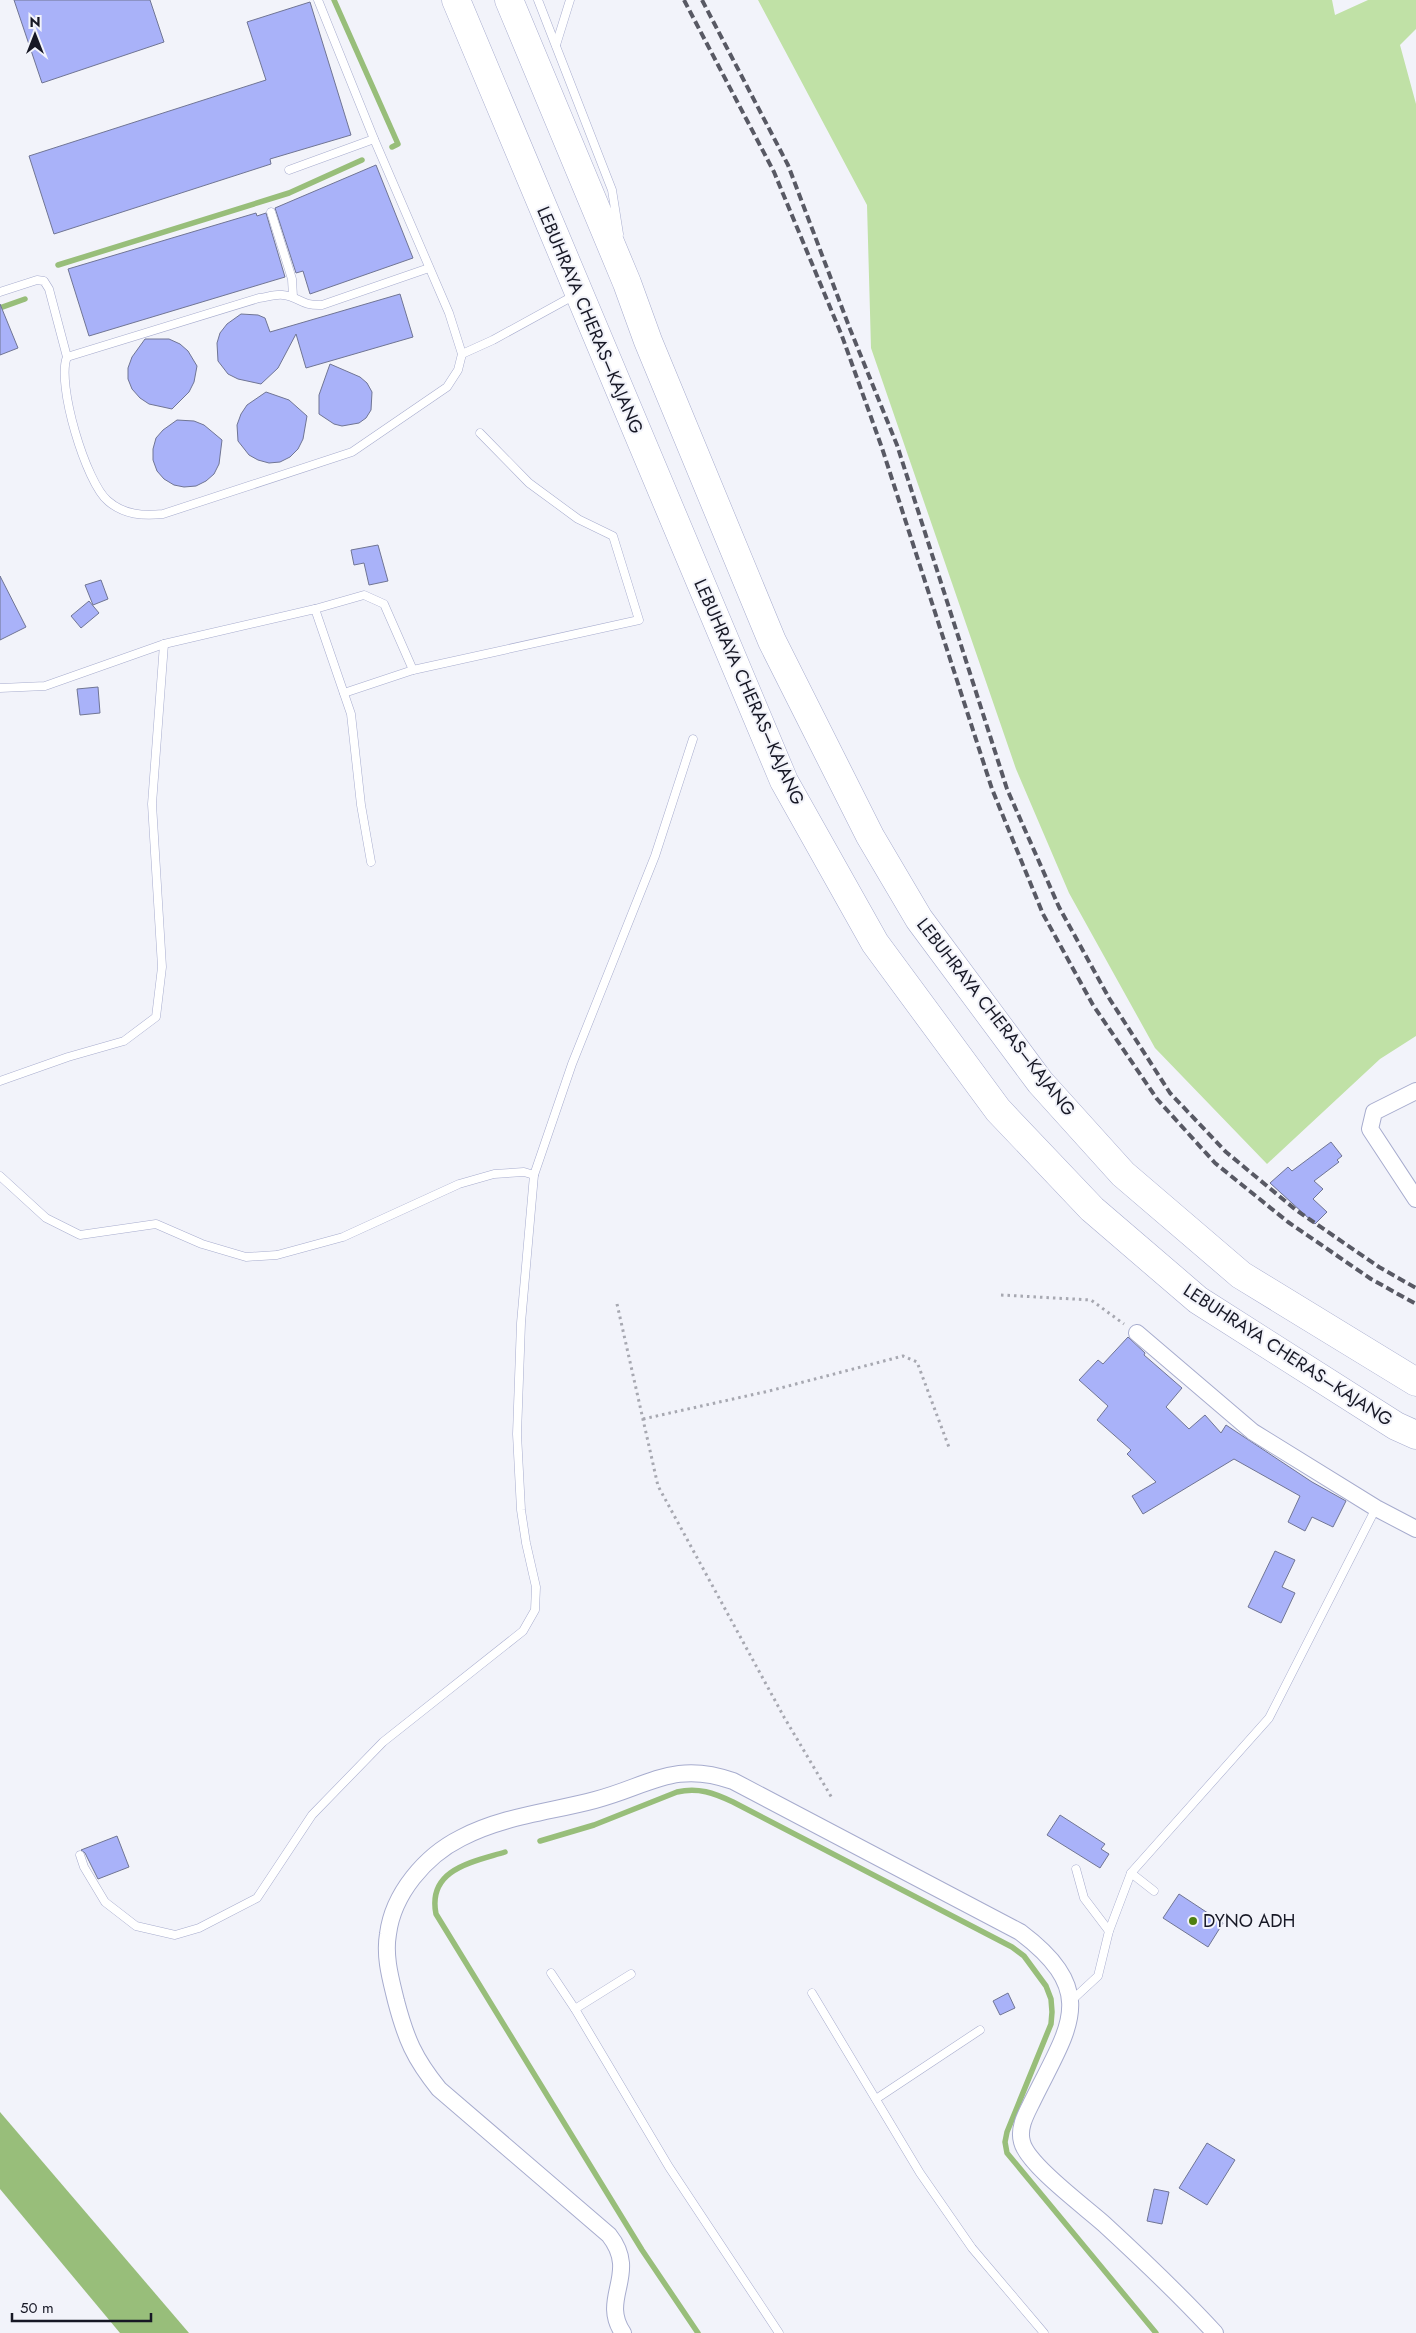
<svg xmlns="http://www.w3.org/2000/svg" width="1416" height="2333" viewBox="0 0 1416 2333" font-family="Jost,sans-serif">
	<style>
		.green { fill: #c0e1a6 }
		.water { fill: #98be7a }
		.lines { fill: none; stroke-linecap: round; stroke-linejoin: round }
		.stream { stroke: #98be7a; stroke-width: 5.5 }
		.building { fill: #a9b2f9; stroke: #707594 }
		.service-casing { stroke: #a7acce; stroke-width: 9 }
		.minor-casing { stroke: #a7acce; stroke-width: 18 }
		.motorway-casing { stroke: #a7acce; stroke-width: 29 }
		.path { stroke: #a7a8b1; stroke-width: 3; stroke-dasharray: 2.5 4; stroke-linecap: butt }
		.service { stroke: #fff; stroke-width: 8 }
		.minor { stroke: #fff; stroke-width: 16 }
		.motorway { stroke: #fff; stroke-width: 28 }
		.rail { stroke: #585964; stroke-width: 4; stroke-dasharray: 8 4; stroke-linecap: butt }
		.poi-dot { fill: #4e8010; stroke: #f2f3fa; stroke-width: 2 }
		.labels { text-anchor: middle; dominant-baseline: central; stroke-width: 4; stroke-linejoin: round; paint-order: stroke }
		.street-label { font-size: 18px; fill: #171825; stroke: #f2f3fa }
		.poi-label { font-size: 18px; fill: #171825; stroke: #f2f3fa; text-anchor: start }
	</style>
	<rect width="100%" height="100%" fill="#f2f3fa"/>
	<polygon class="green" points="758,0 1332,0 1335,15 1368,0 1416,0 1416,29 1400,45 1416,104 1416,1036 1380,1059 1267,1164 1155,1048 1069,893 1016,769 871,348 867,205"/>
	<polygon class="water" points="0,2112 189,2333 120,2333 0,2189"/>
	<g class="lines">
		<g class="stream">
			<polyline points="334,0 398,144 392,147"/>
			<polyline points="58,265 289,193 362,160"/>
			<polyline points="0,308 25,299"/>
			<path d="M540 1841 594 1825 677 1792C698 1787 714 1793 733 1802L1012 1947 1024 1956 1046 1986 1051 1999 1052 2012 1051 2024 1007 2132 1005 2142 1007 2153 1156 2333"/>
			<path d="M505 1852C473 1862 427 1869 436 1914L642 2250 698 2333"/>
		</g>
	</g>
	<g class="building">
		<polygon points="14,0 150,0 164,42 42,83"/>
		<polygon points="310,2 351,135 270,159 271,164 54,234 29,156 266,80 247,22"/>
		<polygon points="376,165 413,258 310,294 303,271 296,273 275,208"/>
		<polygon points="256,213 257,216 266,213 285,277 89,336 68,269"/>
		<polygon points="400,294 413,337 306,368 296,334 278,368 261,384 238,379 228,374 218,361 217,343 220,333 227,324 241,314 258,315 265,318 270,332"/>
		<polygon points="0,304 18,348 0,355"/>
		<polygon points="145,339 169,339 180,344 188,351 197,366 194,382 189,392 172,409 149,404 140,398 132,389 128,379 128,368 132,357"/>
		<polygon points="330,364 360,377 367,383 372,392 371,410 366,418 359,423 342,426 334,424 319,414 319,395"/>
		<polygon points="266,392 289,400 307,416 303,439 298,449 290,457 280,462 269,463 258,460 249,455 238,441 237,425 241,414 247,405"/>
		<polygon points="177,420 194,421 204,425 222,440 219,464 214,474 206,481 196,486 184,487 174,485 164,479 157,471 153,460 153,449 156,438 163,430"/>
		<polygon points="378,545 388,581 369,585 364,563 354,565 351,550"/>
		<polygon points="0,576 26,627 0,640"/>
		<polygon points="101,580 108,599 93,605 85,585"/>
		<polygon points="89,601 99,613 81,628 71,616"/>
		<polygon points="98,687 100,713 80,715 77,689"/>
		<polygon points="1331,1142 1342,1156 1337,1160 1339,1162 1314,1181 1323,1189 1313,1199 1327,1212 1315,1224 1270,1183 1288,1167 1292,1171"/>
		<polygon points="1128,1337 1145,1353 1144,1355 1182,1388 1166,1407 1189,1429 1205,1415 1221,1433 1226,1425 1312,1482 1346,1501 1333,1527 1312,1517 1305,1531 1288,1522 1300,1496 1234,1459 1143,1514 1132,1496 1156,1482 1127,1454 1131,1450 1097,1420 1108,1406 1079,1380 1098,1360 1103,1364"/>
		<polygon points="1275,1551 1295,1560 1282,1587 1295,1593 1281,1623 1248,1607"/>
		<polygon points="1060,1815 1105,1844 1101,1849 1109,1854 1100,1868 1047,1835"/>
		<polygon points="117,1836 129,1867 98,1879 85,1853 81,1850"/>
		<polygon points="1179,1894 1223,1923 1208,1947 1163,1918"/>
		<polygon points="1008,1993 1015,2008 1000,2015 993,2001"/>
		<polygon points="1207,2143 1235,2160 1207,2205 1179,2188"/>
		<polygon points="1154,2189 1169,2192 1162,2224 1147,2221"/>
	</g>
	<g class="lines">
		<g class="service-casing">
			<g id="service">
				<polyline points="318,0 374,139 449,313 462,354"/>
				<polyline points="538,0 612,190 619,234"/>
				<polyline points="556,45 570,0"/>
				<polyline points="289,170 374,139"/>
				<polyline points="271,212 292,279 293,297"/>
				<path d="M429 268 322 305C301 306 300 297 283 295 276 294 267 297 259 298L67 357C56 383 86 483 108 501 124 515 143 516 163 514L352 452 447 387 458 370 462 354 493 340 575 295"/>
				<polyline points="0,292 37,280 44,281 49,289 67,357"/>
				<polyline points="315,609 364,595 384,604 413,670"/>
				<polyline points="0,688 45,686 164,644 315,609 351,714 361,805 371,862"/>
				<polyline points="344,693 413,670 639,620 613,536 578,519 529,483 480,433"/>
				<polyline points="0,1081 68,1057 124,1041 156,1017 162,967 152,804 164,644"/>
				<polyline points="0,1176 46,1218 80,1235 156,1224 202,1244 246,1257 277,1255 343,1237 459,1184 494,1174 524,1172 534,1175 572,1064 655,856 693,739"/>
				<polyline points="80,1855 84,1867 105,1902 136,1926 175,1935 199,1928 257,1898 312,1815 383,1742 523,1631 535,1610 536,1587 526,1543 521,1510 517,1434 521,1323 534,1175"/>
				<polyline points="1076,1869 1084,1898 1109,1931"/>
				<polyline points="1131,1873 1154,1891"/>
				<polyline points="551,1973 575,2009 669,2167 779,2333"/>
				<polyline points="812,1993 920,2173 972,2248 1044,2333"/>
				<polyline points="1071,2001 1098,1976 1109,1931 1131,1873 1269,1718 1376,1508"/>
				<polyline points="575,2009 631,1974"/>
				<polyline points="876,2099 980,2030"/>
			</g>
		</g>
		<g class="minor-casing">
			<g id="minor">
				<polyline points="1416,1091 1374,1112 1370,1129 1416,1199"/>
				<polyline points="1137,1333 1253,1432 1376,1508 1416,1529"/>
				<path d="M623 2333C599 2298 640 2274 609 2235L439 2089C414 2058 406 2039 396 2001 391 1980 384 1957 388 1934 393 1894 425 1856 461 1838 503 1816 550 1812 595 1800 649 1786 674 1760 733 1781L1020 1932C1101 1993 1068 2028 1032 2102 1026 2114 1018 2128 1022 2142 1027 2164 1085 2207 1104 2224 1142 2259 1180 2295 1215 2333"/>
			</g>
		</g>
		<g class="motorway-casing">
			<g id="motorway">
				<polyline points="456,0 784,781 875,943 998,1110 1092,1209 1198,1300 1396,1426 1416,1435"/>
				<polyline points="509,0 627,283 648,341 772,641 870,836 919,919 1040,1082 1123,1174 1241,1275 1416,1382"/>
			</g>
		</g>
		<g class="path">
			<polyline points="1001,1295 1091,1300 1124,1324"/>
			<polyline points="617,1304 658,1486 784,1717 832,1798"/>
			<polyline points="643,1419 769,1391 903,1356 917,1362 950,1450"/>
		</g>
		<use href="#service" class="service"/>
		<use href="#minor" class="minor"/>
		<use href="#motorway" class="motorway"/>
		<g class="rail">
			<polyline points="684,0 774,172 842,336 882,448 992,789 1043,914 1093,1005 1157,1099 1215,1163 1288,1222 1371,1279 1416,1304"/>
			<polyline points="702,0 788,165 850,329 897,445 1007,789 1059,907 1109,998 1170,1093 1226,1152 1296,1210 1379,1267 1416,1288"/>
		</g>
	</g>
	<circle class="poi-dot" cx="1193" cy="1921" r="5"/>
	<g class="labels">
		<g class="street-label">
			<text transform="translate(590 320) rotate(67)">LEBUHRAYA CHERAS–KAJANG</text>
			<text transform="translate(749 692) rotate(66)">LEBUHRAYA CHERAS–KAJANG</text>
			<text transform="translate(996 1017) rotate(52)">LEBUHRAYA CHERAS–KAJANG</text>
			<text transform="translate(1288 1355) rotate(33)">LEBUHRAYA CHERAS–KAJANG</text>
		</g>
		<g class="poi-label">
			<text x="1203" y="1921">DYNO ADH</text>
		</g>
	</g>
	<g transform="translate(35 35)" stroke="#f2f3fa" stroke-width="4" paint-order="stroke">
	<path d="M0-4L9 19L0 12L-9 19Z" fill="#171825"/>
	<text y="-8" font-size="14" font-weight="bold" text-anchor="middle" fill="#171825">N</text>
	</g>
	<path d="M12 2313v8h139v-8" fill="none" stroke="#171825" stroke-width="2.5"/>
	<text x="20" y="2313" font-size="15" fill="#171825" stroke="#f2f3fa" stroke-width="4" paint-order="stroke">50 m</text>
</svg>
